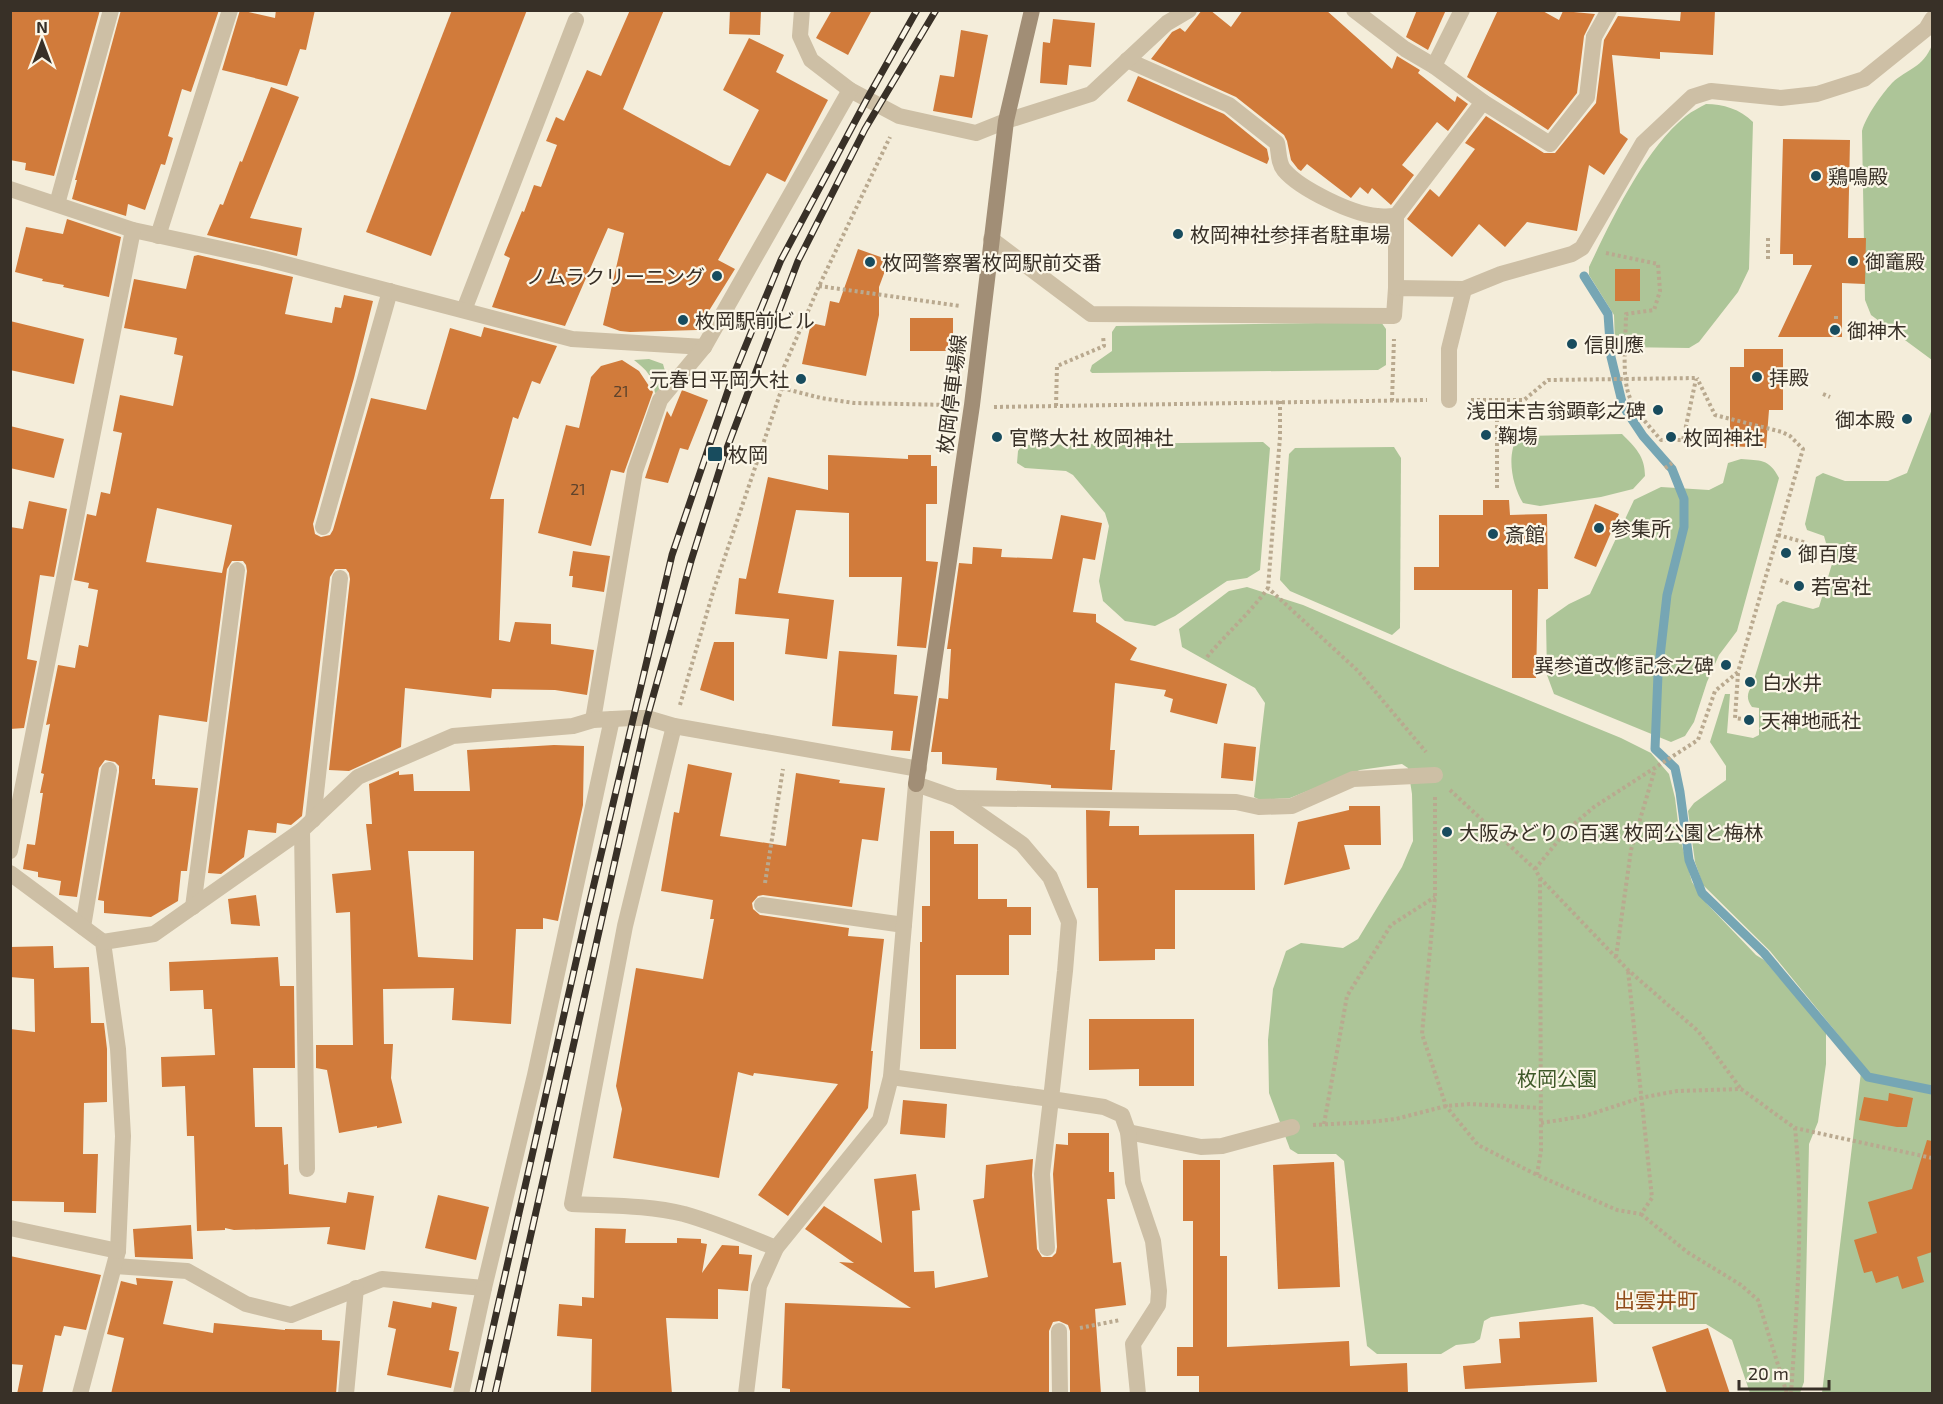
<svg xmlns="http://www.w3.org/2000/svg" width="1943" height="1404" viewBox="0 0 1943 1404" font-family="'Exo 2','Noto Sans JP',sans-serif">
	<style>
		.green { fill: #adc598 }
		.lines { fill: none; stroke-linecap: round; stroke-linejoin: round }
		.stream { stroke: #76a6b4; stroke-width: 9 }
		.building { fill: #d17b3b; fill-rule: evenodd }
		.path { stroke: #b9a98f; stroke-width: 4; stroke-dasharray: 3 3; stroke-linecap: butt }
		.service { stroke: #cdbfa5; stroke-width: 16 }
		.minor { stroke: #cdbfa5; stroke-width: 16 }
		.tertiary { stroke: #cdbfa5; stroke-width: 16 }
		.secondary { stroke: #a18e76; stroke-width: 16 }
		.rail-casing { stroke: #383027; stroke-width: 7 }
		.rail { stroke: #fbf6e7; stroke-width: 4.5; stroke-dasharray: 14; stroke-linecap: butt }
		.poi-dot { fill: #184c5e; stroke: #fbf6e7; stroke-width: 2 }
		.labels { text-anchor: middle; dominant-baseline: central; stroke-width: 4.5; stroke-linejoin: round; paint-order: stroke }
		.number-label { font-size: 16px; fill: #5e432c }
		.poi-label { font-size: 20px; fill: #383027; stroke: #fbf6e7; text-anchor: start }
		.street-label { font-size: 20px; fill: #383027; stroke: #fbf6e7 }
		.park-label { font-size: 20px; fill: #3e5928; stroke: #fbf6e7 }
		.neighbourhood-label { font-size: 21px; fill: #8f4b18; stroke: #fbf6e7 }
	</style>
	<rect width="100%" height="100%" fill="#f4edda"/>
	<g class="green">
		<path d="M1932 45V360L1871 315 1865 300 1862 131C1866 116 1882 94 1892 83 1908 68 1923 68 1932 45Z"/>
		<path d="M1706 104C1723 104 1740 109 1753 122L1749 269 1738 292 1699 342 1689 348 1619 347 1615 344 1614 315 1589 275V267C1612 219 1644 150 1686 116 1692 111 1699 108 1706 104Z"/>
		<polygon points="1381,322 1386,329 1386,365 1378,370 1092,373 1090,371 1092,365 1112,351 1112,332 1116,326"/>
		<path d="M649 359 663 364 665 371 661 391 655 393C653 377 647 370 634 360Z"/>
		<path d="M1932 409V1393H1822L1862 1064 1770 951 1703 885 1695 862 1688 811 1694 803 1726 780V766L1710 742 1725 694H1730L1727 733 1753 738 1759 735V708L1752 707C1746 699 1747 693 1752 686L1777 605 1783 601 1813 609 1819 607 1832 564 1824 536 1807 530 1805 524 1816 477 1823 473 1845 481H1888L1907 473Z"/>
		<path d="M1622 434C1635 447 1645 456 1645 476L1633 489 1601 497 1540 506 1523 503C1512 485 1506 455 1518 436Z"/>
		<polygon points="1263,442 1270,448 1260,570 1247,578 1227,581 1175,616 1155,626 1125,621 1103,601 1099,581 1109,526 1105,513 1073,475 1066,471 1025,468 1017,463 1018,451 1022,445"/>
		<polygon points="1394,447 1401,458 1400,628 1392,635 1290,591 1280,580 1289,454 1295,448"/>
		<path d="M1741 459C1760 461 1769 458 1779 478L1737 631 1719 655 1707 682 1694 722 1685 736 1671 742 1554 694 1547 675 1546 620 1569 604 1590 594 1634 500 1661 487 1709 490 1723 483 1728 463Z"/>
		<polygon points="1247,587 1303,605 1450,668 1621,738 1651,753 1669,774 1675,798 1680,838 1692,882 1707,904 1756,955 1764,960 1826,1031 1826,1064 1818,1122 1809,1144 1804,1382 1800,1393 1750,1393 1732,1340 1706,1324 1614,1324 1594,1307 1583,1304 1491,1317 1484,1321 1480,1339 1474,1343 1456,1345 1441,1354 1377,1354 1367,1346 1344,1161 1336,1154 1298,1154 1290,1149 1269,1093 1268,1040 1273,989 1286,951 1301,943 1343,948 1358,939 1402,867 1413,841 1412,794 1408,768 1402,764 1360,770 1290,798 1260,800 1254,797 1265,703 1255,688 1182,647 1179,629 1229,591"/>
	</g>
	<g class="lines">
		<polyline class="stream" points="1584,276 1608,314 1611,357 1623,406 1643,436 1672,469 1684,499 1684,527 1667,595 1658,674 1655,749 1675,768 1680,792 1689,860 1702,893 1764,953 1868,1077 1932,1090"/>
	</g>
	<g class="building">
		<polygon points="10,10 100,10 54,176 25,170 26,163 10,160"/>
		<polygon points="121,10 219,10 191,92 182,89 168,136 173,138 165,165 161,164 145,210 128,204 126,216 72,199 77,180 75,180"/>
		<polygon points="240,10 275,18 276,10 315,10 306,50 300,49 287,86 222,70"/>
		<polygon points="452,10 527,10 431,256 366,232"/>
		<polygon points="630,10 664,10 623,109 724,164 730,166 759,110 723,90 749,38 784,55 776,72 828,100 785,182 767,173 718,260 735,269 697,330 630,332 620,331 603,325 624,233 608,228 565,326 492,307 510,258 504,255 522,211 524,212 534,185 541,187 557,145 546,141 556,117 564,121 587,70 601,76"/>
		<polygon points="730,10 761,10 760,35 729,34"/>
		<polygon points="832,10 872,10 848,55 816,38"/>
		<polygon points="1202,10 1210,10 1231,27 1243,10 1326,10 1392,69 1397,56 1420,70 1418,73 1455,102 1457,96 1468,104 1448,131 1437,122 1402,165 1414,175 1391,205 1372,188 1368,194 1360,187 1351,198 1307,164 1301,171 1298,169 1291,160 1287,141 1284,135 1236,97 1151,59 1172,32 1180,28 1185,32"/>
		<polygon points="1417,10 1446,10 1428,50 1406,37"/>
		<polygon points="1498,10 1541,10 1559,20 1563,11 1595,14 1584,36 1577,93 1548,130 1467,77"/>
		<polygon points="1681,10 1715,10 1713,55 1660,52 1660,59 1612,55 1620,133 1628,139 1604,175 1589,165 1577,231 1527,222 1505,247 1479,224 1452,257 1407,219 1430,189 1439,197 1475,149 1465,143 1486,116 1544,153 1555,153 1596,103 1604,40 1618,16 1680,21"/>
		<polygon points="1053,19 1095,23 1091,67 1069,65 1067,85 1040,83 1043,42 1050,43"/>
		<polygon points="961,30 988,35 972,118 933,111 940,75 954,77"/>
		<polygon points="1138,76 1224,114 1267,149 1269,159 1267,164 1127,101"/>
		<polygon points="271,87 299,97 250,218 302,228 297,256 207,235 220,204 223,205 240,161 242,162"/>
		<polygon points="1783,139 1850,140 1848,238 1866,238 1865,284 1842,283 1842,337 1778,337 1812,265 1793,265 1793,254 1780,254"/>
		<polygon points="67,219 121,237 109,297 63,287 64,285 42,281 43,279 15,272 26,227 63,234"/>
		<polygon points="858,249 889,260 879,287 879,315 866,376 802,364 811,323 825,326 830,301 839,303"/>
		<path d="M198 255 293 277 285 314 332 323 335 307 341 308 344 295 373 301 354 378 313 524 315 534 321 537 330 535 333 530 371 398 426 410 450 328 481 337 484 327 557 346 540 384 532 381 518 419 513 417 490 499H504L499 640 510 642 515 622 551 624V644L594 650 587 695 555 690 492 689 491 698 405 688 401 747 349 771 329 770 350 579 349 573 346 569H335L330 577 302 816 291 825 277 823 276 833 248 830 244 857 221 874 208 873 247 571 246 565 243 561H232L227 569 207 722 159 715 152 779H155V785L198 788 187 871H181L178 901 151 917 104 913V901L98 900 119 772V766L115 762 105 760 99 768 77 897 59 895 61 881 38 877V872L23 869 27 844 35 845 43 793H40L44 774 41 773 50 724 46 725 58 665 75 668 79 645 88 647 98 590 88 588 89 583 74 580 87 514 96 516 101 492 110 494 122 433 113 431 120 395 173 406 183 356 174 354 177 338 124 328 134 279 186 289 194 256ZM157 508 232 525 222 573 146 562Z"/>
		<rect x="1615" y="269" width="25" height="32"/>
		<rect x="910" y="318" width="43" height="33"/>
		<polygon points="10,321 84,339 74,384 10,370"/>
		<polygon points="1744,349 1783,349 1783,410 1769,410 1766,448 1730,446 1730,367 1744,367"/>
		<polygon points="622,360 639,371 653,392 624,473 611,470 591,546 538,533 566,425 579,428 591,377 601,366"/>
		<polygon points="682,390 708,400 688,450 680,448 668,483 645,478 667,411 671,417"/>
		<polygon points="10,426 64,439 54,478 10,468"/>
		<polygon points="828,455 908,459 908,455 931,455 931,466 937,466 937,504 926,504 926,561 938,562 926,648 897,646 902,577 849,577 849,513 796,510 778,593 834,600 827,659 785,654 789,619 735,614 739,578 746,579 768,477 828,490"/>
		<polygon points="1483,500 1509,500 1510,515 1547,514 1548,589 1538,589 1536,678 1512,678 1512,590 1414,590 1414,567 1439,567 1439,515 1483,515"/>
		<polygon points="29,501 67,509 54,577 40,575 27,659 37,661 24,728 10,729 10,527 23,529"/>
		<polygon points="1595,504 1619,514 1596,567 1574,558"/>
		<polygon points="1061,515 1102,523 1095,560 1083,558 1073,612 1096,614 1096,622 1137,648 1130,660 1227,684 1217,724 1170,712 1173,699 1164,696 1166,690 1115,683 1110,750 1115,750 1112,790 1051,788 1051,785 996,780 997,768 942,764 942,752 931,752 939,698 948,699 951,649 947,649 959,563 972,564 973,547 1002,549 1001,557 1052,559"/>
		<polygon points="573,551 610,556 604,592 572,587 573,576 569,576"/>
		<polygon points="714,642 734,642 734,701 700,690"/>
		<polygon points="839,651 897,655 894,694 918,696 910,751 891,750 893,731 832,726"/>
		<polygon points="1224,743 1256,747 1253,781 1221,778"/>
		<path d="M554 745 584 746 583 805 558 921 543 918V929H516L511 1024 452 1020 454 988 383 989 384 1044H393L391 1078 402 1123 377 1128V1126L339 1133 327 1070 316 1068V1045H353L350 912 336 913 332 874 371 870 366 824H372L369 784 399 771V775L413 774 414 791H470L467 750ZM408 851H474L473 960 418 957Z"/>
		<polygon points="688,764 732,773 720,836 786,846 796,773 840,780 839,783 885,788 878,841 862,839 852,907 763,895 758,896 752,903 753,909 760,915 849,928 848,936 884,939 871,1051 873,1051 868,1108 788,1216 758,1195 838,1084 754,1073 753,1076 738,1072 719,1178 613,1158 622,1109 616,1086 636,968 703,979 714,919 710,919 713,900 661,891 674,812 679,813"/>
		<polygon points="1349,806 1380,806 1381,845 1344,845 1350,869 1284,885 1298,822 1349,810"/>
		<polygon points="1086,810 1110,811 1109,826 1139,826 1139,835 1254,834 1255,890 1175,890 1175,949 1155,949 1155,960 1099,961 1098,888 1087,888"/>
		<polygon points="930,831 954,831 954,844 978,844 978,899 1007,899 1007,907 1031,907 1031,935 1009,935 1009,975 956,975 956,1049 920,1049 920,942 922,942 922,906 930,906"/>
		<polygon points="256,895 260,926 231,924 228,899"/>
		<polygon points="53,946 54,968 89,967 91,1023 104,1023 107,1049 107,1102 84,1103 83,1154 98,1154 96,1213 64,1212 64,1202 10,1201 10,1029 35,1032 34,979 10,977 10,947"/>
		<polygon points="278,957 280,986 294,986 295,1068 253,1068 255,1127 282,1127 284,1165 288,1164 289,1194 346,1203 348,1192 374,1196 365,1250 327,1244 330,1227 234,1230 225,1228 225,1230 197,1231 194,1136 187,1136 185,1086 162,1087 161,1057 215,1055 212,1009 204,1009 203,990 170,991 169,962"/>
		<polygon points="1089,1019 1194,1019 1194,1086 1139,1086 1139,1069 1089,1070"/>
		<polygon points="1889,1093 1913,1098 1907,1127 1897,1127 1859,1120 1864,1097 1888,1101"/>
		<polygon points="903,1100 947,1104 945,1138 900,1134"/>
		<polygon points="1068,1133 1109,1133 1109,1172 1114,1172 1115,1199 1107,1199 1113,1263 1121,1262 1126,1305 1095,1309 1101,1394 1070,1394 1070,1331 1068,1325 1059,1321 1053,1322 1049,1331 1049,1394 790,1394 790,1389 782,1388 785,1303 911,1308 839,1262 854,1263 805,1229 824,1206 882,1243 874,1179 916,1174 920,1210 912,1211 914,1272 934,1271 935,1288 988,1277 973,1200 984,1198 986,1165 1033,1159 1032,1175 1037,1249 1042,1257 1052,1257 1056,1253 1057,1247 1053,1174 1056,1144 1068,1145"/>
		<polygon points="1927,1140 1932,1141 1932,1252 1917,1257 1924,1282 1902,1289 1898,1276 1876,1283 1872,1271 1864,1273 1854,1240 1877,1233 1868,1202 1912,1189"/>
		<polygon points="1183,1160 1220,1160 1220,1256 1227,1256 1227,1347 1349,1341 1350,1366 1407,1363 1408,1394 1199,1394 1199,1376 1177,1376 1177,1347 1193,1347 1193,1221 1183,1221"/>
		<polygon points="1334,1162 1340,1287 1278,1289 1273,1165"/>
		<polygon points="438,1195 489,1207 476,1260 425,1248"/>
		<polygon points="191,1225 193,1259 135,1257 133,1229"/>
		<polygon points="595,1228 626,1229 625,1243 677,1243 677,1238 701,1239 701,1243 707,1244 702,1273 722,1245 739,1246 739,1254 752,1255 748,1291 718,1289 718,1319 666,1318 672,1394 591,1394 592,1339 557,1336 559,1304 582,1306 582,1297 594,1298"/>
		<polygon points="10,1256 101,1275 86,1330 64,1326 61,1336 55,1335 42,1394 17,1394 23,1365 10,1364"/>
		<polygon points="136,1278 173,1281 163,1324 213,1333 214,1323 285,1330 285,1329 322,1330 322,1340 340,1341 336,1394 111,1394 124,1338 107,1334 121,1281 137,1285"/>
		<polygon points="393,1301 431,1308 432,1302 457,1307 449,1350 459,1352 451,1388 387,1375 396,1329 388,1327"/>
		<polygon points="1593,1317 1597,1382 1465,1389 1463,1366 1501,1363 1499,1339 1520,1338 1519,1322"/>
		<polygon points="1708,1328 1730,1394 1667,1394 1652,1347"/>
	</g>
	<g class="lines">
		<g class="path">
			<path d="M1606 253 1658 264 1660 291 1654 310 1626 314C1626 338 1621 377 1630 398 1637 414 1650 427 1661 440H1683L1696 379"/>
			<polyline points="1768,259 1768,237"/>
			<polyline points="819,286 960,306"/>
			<polyline points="1836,319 1836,314"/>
			<polyline points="1786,377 1795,377"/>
			<polyline points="782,388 821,398 854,403 950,405"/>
			<polyline points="1823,394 1830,397"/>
			<polyline points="1471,400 1524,400 1548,380 1697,378"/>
			<polyline points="1280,401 1280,437 1268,588 1358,671 1426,752"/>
			<polyline points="1392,401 1394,339"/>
			<polyline points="1497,401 1497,490"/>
			<polyline points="1056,406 1057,366 1104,346 1103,336"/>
			<polyline points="994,407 1427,400"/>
			<polyline points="1665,468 1672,463"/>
			<polyline points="1778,535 1807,543"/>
			<polyline points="1780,580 1791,584"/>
			<path d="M1207 657C1227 633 1250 613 1268 588"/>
			<polyline points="1738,673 1735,718 1742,719"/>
			<polyline points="680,705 713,592 782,388 784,367 819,286 890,137"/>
			<polyline points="1450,790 1535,869 1540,878 1628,970 1698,1031 1741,1089"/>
			<polyline points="1435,797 1435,897 1422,1034 1446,1106 1478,1145 1537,1175 1617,1210 1641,1214 1652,1198 1628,970"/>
			<polyline points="1535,869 1567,830 1594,807 1698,740 1715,691 1738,672 1803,449 1790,436 1782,432 1715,415 1697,378"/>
			<polyline points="765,883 783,769"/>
			<polyline points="1616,957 1631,850 1655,769"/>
			<polyline points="1541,1123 1585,1116 1640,1098 1677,1091 1741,1089 1795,1128 1932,1158"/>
			<polyline points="1324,1124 1347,996 1391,925 1435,897"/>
			<polyline points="1313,1125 1370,1122 1396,1119 1446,1106 1470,1104 1541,1108"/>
			<polyline points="1537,1175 1541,1151 1540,879"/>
			<polyline points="1641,1214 1687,1252 1741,1285 1758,1300 1787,1394"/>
			<polyline points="1080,1328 1120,1320"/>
			<path d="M1791 1394C1797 1305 1804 1216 1795 1128"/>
		</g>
		<g class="service">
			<polyline points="1594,37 1609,10"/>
			<path d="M1127 60 1229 105 1277 143C1279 151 1278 163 1284 170 1300 189 1352 214 1377 216 1383 217 1390 216 1396 216"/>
			<polyline points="57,204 111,10"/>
			<polyline points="158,236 230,10"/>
			<polyline points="464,310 576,20"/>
			<polyline points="323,527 390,291"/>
			<path d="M674 726 625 926 572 1204C609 1206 648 1205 684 1214 716 1223 746 1236 776 1248"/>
			<polyline points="313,820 340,578"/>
			<polyline points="302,830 307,1169"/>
			<polyline points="762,905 904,925"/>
			<polyline points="193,907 237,570"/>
			<polyline points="83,927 109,770"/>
			<polyline points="1047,1248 1042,1174 1051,1099"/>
			<polyline points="115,1266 187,1271 246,1304 291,1315 382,1279 484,1288 535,1075 612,719"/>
			<polyline points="1059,1331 1060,1394"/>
			<polyline points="346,1394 356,1288"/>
			<polyline points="461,1394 484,1288"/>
		</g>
		<g class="minor">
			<polyline points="802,10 800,36 811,60 850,90 899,116 976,133 1006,121 1091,94 1167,23 1189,10"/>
			<polyline points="1354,10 1405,49 1434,66 1462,10"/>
			<polyline points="1434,66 1483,102 1550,144 1587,97 1594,37"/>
			<polyline points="10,189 133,230 263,258 572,339 704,347"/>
			<polyline points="991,239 1091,314 1394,316 1396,288 1464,289 1501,274 1572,254 1582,248 1643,143 1692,97 1711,91 1781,98 1817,94 1864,79 1926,29 1932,19"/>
			<polyline points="1396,288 1396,216 1483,102"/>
			<polyline points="1449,400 1449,349 1464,289"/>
			<polyline points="593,720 635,471 660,400 704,347 850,90"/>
			<polyline points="956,798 1236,802 1259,807 1292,806 1353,779 1435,775"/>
			<polyline points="10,851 133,230"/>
			<polyline points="10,873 103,942 118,1049 123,1136 118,1251 80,1394"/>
			<polyline points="103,942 154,934 302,830 358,777 453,736 573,726 593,720 632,718 647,718 674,726 919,769"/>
			<polyline points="891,1077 1051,1099"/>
			<polyline points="1128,1132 1201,1147 1222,1146 1292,1127"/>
			<polyline points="10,1228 118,1251"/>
		</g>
		<polyline class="tertiary" points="746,1394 759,1286 776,1248 880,1120 891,1077 916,784 956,798 1022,844 1050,877 1069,922 1065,971 1051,1099 1104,1107 1122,1115 1128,1132 1133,1182 1153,1241 1159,1291 1158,1305 1133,1344 1138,1394"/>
		<polyline class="secondary" points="916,784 972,405 1006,121 1032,10"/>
		<g class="rail-casing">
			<g id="rail">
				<polyline points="478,1394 585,922 672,555 732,379 781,260 867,99 917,10"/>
				<polyline points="495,1394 647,718 691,561 724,456 798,261 865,129 936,10"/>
			</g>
		</g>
		<use href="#rail" class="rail"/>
	</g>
	<g class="poi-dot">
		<circle cx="1816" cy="176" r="6"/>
		<circle cx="1178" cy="234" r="6"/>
		<circle cx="1853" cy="261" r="6"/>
		<circle cx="870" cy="262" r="6"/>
		<circle cx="717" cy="276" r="6"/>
		<circle cx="683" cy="320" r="6"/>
		<circle cx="1835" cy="330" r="6"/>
		<circle cx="1572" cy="344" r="6"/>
		<circle cx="1757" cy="377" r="6"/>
		<circle cx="801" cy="379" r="6"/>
		<circle cx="1658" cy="410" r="6"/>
		<circle cx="1907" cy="419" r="6"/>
		<circle cx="1486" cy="435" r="6"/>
		<circle cx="997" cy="437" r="6"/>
		<circle cx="1671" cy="437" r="6"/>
		<rect x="707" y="446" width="16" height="16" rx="3"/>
		<circle cx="1599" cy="528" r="6"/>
		<circle cx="1493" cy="534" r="6"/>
		<circle cx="1786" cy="553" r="6"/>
		<circle cx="1799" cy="586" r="6"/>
		<circle cx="1726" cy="665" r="6"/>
		<circle cx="1750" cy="682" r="6"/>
		<circle cx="1749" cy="720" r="6"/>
		<circle cx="1447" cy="832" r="6"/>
	</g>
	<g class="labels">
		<g class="number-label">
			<text x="621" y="390">21</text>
			<text x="578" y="488">21</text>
		</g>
		<g class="poi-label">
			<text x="1828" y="176">鶏鳴殿</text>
			<text x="1190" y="234">枚岡神社参拝者駐車場</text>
			<text x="1865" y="261">御竈殿</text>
			<text x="882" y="262">枚岡警察署枚岡駅前交番</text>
			<text x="705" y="276" text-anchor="end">ノムラクリーニング</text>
			<text x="695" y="320">枚岡駅前ビル</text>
			<text x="1847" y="330">御神木</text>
			<text x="1584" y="344">信則應</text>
			<text x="1769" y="377">拝殿</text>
			<text x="789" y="379" text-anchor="end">元春日平岡大社</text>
			<text x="1646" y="410" text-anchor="end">浅田末吉翁顕彰之碑</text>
			<text x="1895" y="419" text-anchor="end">御本殿</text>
			<text x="1498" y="435">鞠塲</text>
			<text x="1009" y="437">官幣大社 枚岡神社</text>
			<text x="1683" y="437">枚岡神社</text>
			<text x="728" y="454">枚岡</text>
			<text x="1611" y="528">参集所</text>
			<text x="1505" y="534">斎館</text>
			<text x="1798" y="553">御百度</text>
			<text x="1811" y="586">若宮社</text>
			<text x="1714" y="665" text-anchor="end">巽参道改修記念之碑</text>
			<text x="1762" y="682">白水井</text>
			<text x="1761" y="720">天神地祇社</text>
			<text x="1459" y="832">大阪みどりの百選 枚岡公園と梅林</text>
		</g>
		<g class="street-label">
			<text transform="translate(951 394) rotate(-83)">枚岡停車場線</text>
		</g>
		<g class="park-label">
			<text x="1557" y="1078">枚岡公園</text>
		</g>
		<g class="neighbourhood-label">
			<text x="1656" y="1299">出雲井町</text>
		</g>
	</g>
	<rect width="1943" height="1404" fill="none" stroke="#383027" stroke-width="24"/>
	<g transform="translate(42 42)" stroke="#fbf6e7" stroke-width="4.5" paint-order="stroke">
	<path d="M0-4.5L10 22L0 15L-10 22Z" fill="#383027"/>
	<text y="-9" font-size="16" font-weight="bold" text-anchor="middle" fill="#383027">N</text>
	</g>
	<path d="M1739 1380v9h90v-9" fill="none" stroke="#383027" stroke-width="3"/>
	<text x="1748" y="1380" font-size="18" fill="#383027" stroke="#fbf6e7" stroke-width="4.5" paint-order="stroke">20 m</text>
</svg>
